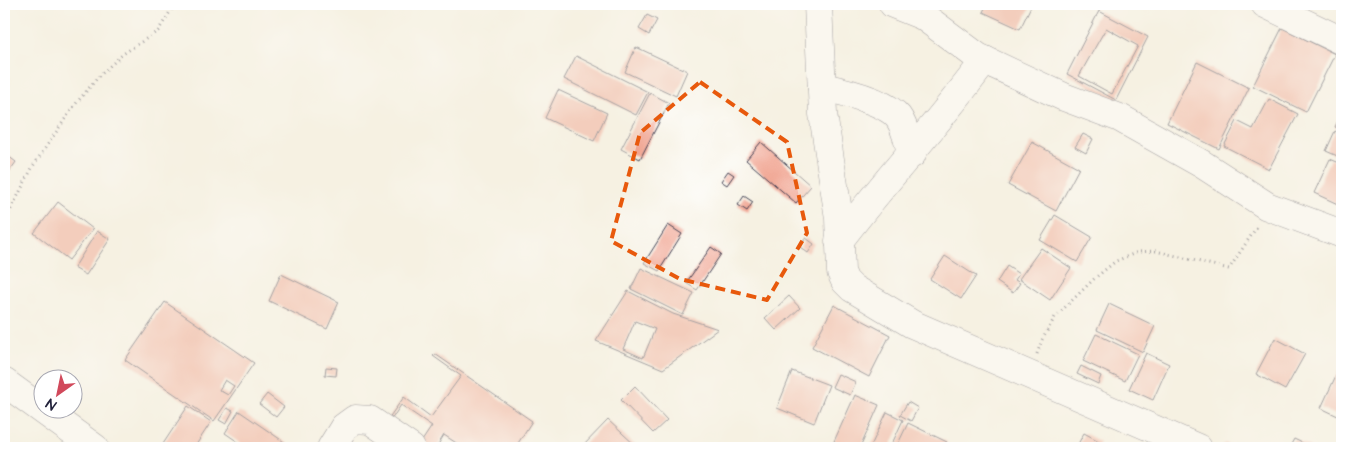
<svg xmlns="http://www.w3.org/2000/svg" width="1346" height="452" viewBox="0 0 1346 452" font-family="'Architects Daughter',sans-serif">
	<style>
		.building { fill: #f0a38f; fill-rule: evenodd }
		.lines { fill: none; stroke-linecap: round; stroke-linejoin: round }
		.minor-casing { stroke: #424154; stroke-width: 29 }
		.path { stroke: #424154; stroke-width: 3; stroke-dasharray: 1 4; stroke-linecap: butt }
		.minor { stroke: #fff; stroke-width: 28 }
		.marked { fill: none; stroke: #e8590c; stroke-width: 4; stroke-dasharray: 10 6; stroke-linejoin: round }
	</style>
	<rect width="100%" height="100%" fill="#fff"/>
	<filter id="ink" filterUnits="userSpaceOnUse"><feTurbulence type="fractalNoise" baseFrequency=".02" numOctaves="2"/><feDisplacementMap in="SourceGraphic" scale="10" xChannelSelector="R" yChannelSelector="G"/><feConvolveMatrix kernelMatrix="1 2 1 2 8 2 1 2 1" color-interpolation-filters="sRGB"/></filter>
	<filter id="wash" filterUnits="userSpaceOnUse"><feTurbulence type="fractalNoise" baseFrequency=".0096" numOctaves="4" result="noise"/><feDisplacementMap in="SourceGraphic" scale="20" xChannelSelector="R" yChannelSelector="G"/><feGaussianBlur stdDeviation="1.12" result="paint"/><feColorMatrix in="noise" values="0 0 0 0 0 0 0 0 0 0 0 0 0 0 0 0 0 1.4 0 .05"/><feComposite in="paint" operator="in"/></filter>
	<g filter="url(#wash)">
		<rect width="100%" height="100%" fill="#f6f1e2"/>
		<g id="blocks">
			<g class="building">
				<polygon points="771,4 787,4 785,9"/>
				<polygon points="987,4 1032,4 1020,29 983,12"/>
				<polygon points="1085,4 1100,4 1097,9"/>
				<path d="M1099 11 1148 37 1116 100 1067 74ZM1106 28 1138 46 1112 94 1079 76Z"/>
				<polygon points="647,15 657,20 649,35 639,29"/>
				<polygon points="1282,28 1335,54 1306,112 1253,86"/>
				<polygon points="636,47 687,71 676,96 625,72"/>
				<polygon points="576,56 648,92 636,115 564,79"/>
				<polygon points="1197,62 1249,88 1219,149 1167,123"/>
				<polygon points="558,90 607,113 594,141 545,118"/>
				<polygon points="650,93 669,103 640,159 621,149"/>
				<polygon points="1269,99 1298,114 1269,169 1224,146 1237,121 1253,129"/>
				<polygon points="1342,112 1342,130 1335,127"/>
				<polygon points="1335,131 1342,135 1342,158 1326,151"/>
				<polygon points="1083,134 1093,139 1086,153 1075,147"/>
				<polygon points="761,142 811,186 796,203 746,160"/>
				<polygon points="1032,142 1079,168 1056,211 1008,185"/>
				<polygon points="4,153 16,162 4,179"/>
				<polygon points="1330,159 1342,164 1342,206 1314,193"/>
				<polygon points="728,171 734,175 727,185 721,181"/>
				<polygon points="744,196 753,202 747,211 738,205"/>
				<polygon points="58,202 93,229 69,260 34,233"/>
				<polygon points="1055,215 1092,237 1077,262 1040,240"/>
				<polygon points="668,225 682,234 659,271 644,263"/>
				<polygon points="97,231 110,239 86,275 74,268"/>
				<polygon points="806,238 814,244 808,253 800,247"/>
				<polygon points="711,247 721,254 697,290 686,283"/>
				<polygon points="1041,248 1071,268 1050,300 1019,279"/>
				<polygon points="945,256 976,276 961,299 930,279"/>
				<polygon points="1007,266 1019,274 1015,280 1020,283 1013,293 997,282"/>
				<polygon points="641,268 694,293 683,315 631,289"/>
				<polygon points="281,274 339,302 327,329 269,301"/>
				<path d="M628 291 673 314 718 329 663 369 596 341ZM635 321 655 329 643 358 623 349Z"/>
				<polygon points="789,296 800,308 776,330 765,318"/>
				<path d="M165 302 254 363 214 421 125 360ZM225 380 234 386 228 395 219 390Z"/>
				<polygon points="1109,304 1155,326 1143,352 1097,330"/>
				<polygon points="834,305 890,335 869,377 812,347"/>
				<polygon points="1096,334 1138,354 1125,381 1083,361"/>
				<polygon points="1275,338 1305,354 1285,390 1256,374"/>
				<polygon points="1146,353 1169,364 1153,400 1129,389"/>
				<path d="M435 354 532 421 515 448H464L444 435 436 448H421L385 423 404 397 431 417 461 376 433 356ZM401 405 432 426 420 444 389 423Z"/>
				<polygon points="1081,366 1101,376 1098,384 1077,374"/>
				<polygon points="326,367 337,368 336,376 325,375"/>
				<polygon points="1339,369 1342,371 1342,418 1321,408"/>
				<polygon points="792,371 829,385 814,423 777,408"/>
				<polygon points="838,374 856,382 850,395 832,387"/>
				<polygon points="635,386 667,420 653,433 621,400"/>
				<polygon points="267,394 284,407 276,417 259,404"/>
				<polygon points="855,395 879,405 860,448 831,448"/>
				<polygon points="908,402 918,408 911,421 900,415"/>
				<polygon points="188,406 211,422 194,448 170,448 163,444"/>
				<polygon points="227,408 233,411 226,424 219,420"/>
				<polygon points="239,411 293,448 247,448 225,433"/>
				<polygon points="887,412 903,420 890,448 870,448"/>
				<polygon points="608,420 636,446 634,448 581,448"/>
				<polygon points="908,423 947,442 944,448 896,448"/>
				<polygon points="1084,433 1099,441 1095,448 1085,448 1078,444"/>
				<polygon points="1294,439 1313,448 1289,448"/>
				<polygon points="1225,443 1233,448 1221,448"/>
			</g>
		</g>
	</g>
	<g filter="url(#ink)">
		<use href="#blocks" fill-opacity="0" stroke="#424154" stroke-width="1"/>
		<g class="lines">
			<g class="minor-casing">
				<g id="minor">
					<polyline points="818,4 823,114 839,218 841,272 845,281 852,288 912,324 1198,448"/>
					<polyline points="893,4 923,16 978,57 1064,97 1120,118 1202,164 1267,206 1342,234"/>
					<polyline points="1265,4 1342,41"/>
					<path d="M822 87C842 91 885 101 898 117 905 126 908 143 912 154"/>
					<path d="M839 241C886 179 939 123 985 60"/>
					<polyline points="4,382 95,448"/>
					<polyline points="331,448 344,427 355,419 370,420 411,448"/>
				</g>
			</g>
			<g class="path">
				<polyline points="4,223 33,166 74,106 99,76 123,54 158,31 175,4"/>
				<polyline points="1037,354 1042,340 1055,317 1095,278 1116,261 1138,252 1156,251 1229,269 1258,225"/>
			</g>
			<use href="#minor" class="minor"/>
		</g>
	</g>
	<path d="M0 0H1346V452H0ZM700 82 787 142 807 233 767 300 680 279 611 241 640 133Z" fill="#f6f1e2" fill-opacity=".55" fill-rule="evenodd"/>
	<path class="marked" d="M700 82 787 142 807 233 767 300 680 279 611 241 640 133Z"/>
	<rect width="1346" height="452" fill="none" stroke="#fff" stroke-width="20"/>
	<g transform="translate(58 394) rotate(213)"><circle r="24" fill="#ffffff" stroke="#a7a7b1"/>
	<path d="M0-4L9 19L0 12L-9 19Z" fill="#d1495b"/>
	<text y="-8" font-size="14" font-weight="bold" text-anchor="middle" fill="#22223b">N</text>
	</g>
</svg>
